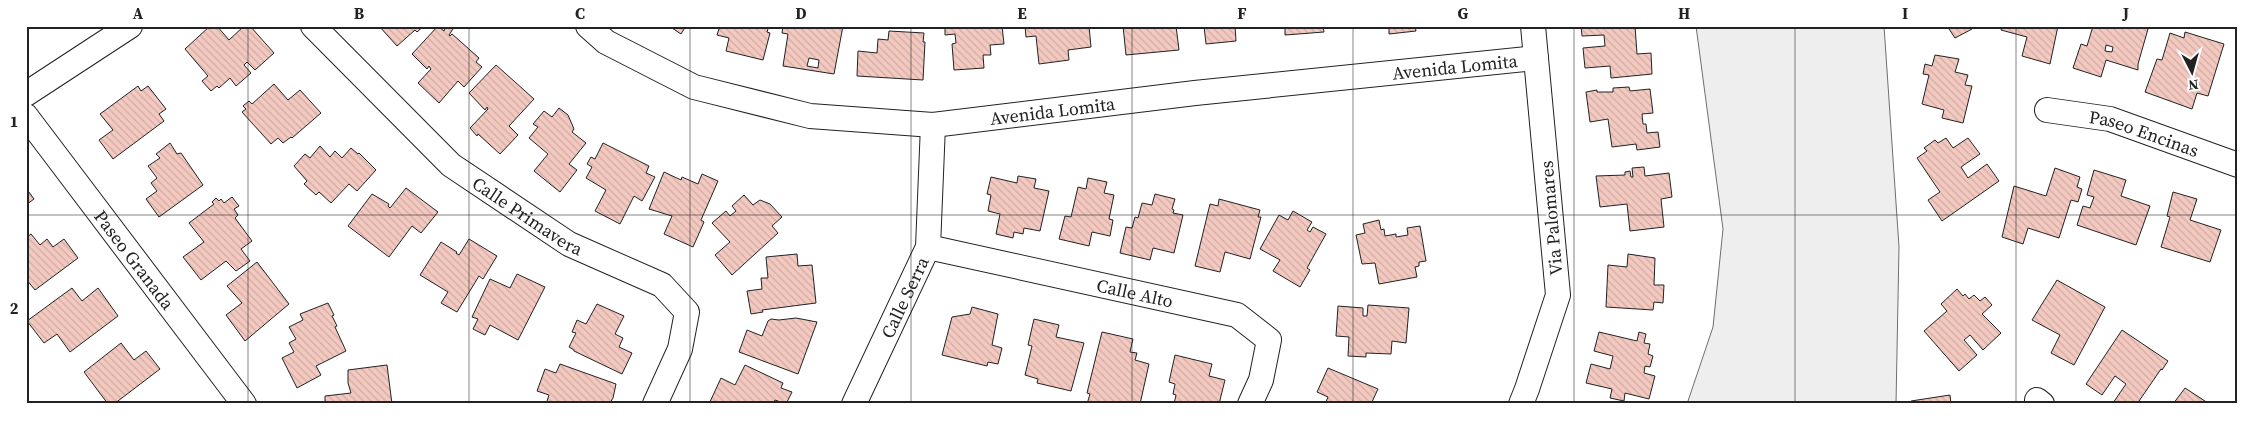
<svg xmlns="http://www.w3.org/2000/svg" width="2264" height="430" viewBox="0 0 2264 430" font-family="'Source Serif 4',serif">
	<style>
		.green { fill: #eee; stroke: #6f6f6f }
		.building { fill: url(#building-back-hatch); stroke: #222; fill-rule: evenodd }
		.lines { fill: none; stroke-linecap: round; stroke-linejoin: round }
		.minor-casing { stroke: #222; stroke-width: 26 }
		.minor { stroke: #fff; stroke-width: 24 }
		.grid { fill: none; stroke: #222; stroke-width: 1; stroke-opacity: 0.55 }
		.labels { text-anchor: middle; dominant-baseline: central; stroke-width: 4; stroke-linejoin: round; paint-order: stroke }
		.street-label { font-size: 18px; fill: #222; stroke: #fff }
		.neatline { fill: none; stroke: #222; stroke-width: 2 }
		.grid-label { font-size: 16px; text-anchor: middle; font-weight: bold; fill: #222 }
	</style>
	<defs>
		<pattern id="building-back-hatch" width="6" height="6" patternUnits="userSpaceOnUse" patternTransform="scale(1.25)"><rect width="6" height="6" fill="#f3c9c0"/><path d="M-1 5l2 2M0 0l6 6M5-1l2 2" fill="none" stroke="#d0aca5"/></pattern>
	</defs>
	<rect width="100%" height="100%" fill="#fff"/>
	<polygon class="green" points="1696,26 1884,26 1899,247 1896,404 1687,404 1713,327 1723,229"/>
	<g class="building">
		<polygon points="210,26 217,26 229,40 244,26 250,26 274,53 255,70 247,62 244,65 251,73 236,86 230,78 219,88 217,86 211,91 202,81 208,76 185,49"/>
		<polygon points="379,26 424,26 417,32 415,30 397,46"/>
		<polygon points="438,26 444,31 446,26 455,26 449,35 450,36 452,34 479,58 476,62 482,67 464,87 458,81 439,103 418,83 431,69 429,66 427,69 412,54"/>
		<polygon points="669,26 686,26 681,34"/>
		<polygon points="720,26 769,26 767,32 770,33 763,60 726,51 729,38 717,35"/>
		<path d="M783 26H843L834 74 783 66 788 34 782 33ZM809 58 819 60 818 68 807 66Z"/>
		<polygon points="945,26 1002,26 1004,44 990,45 991,55 983,55 984,68 954,70 952,44 956,43 955,34 945,35"/>
		<polygon points="1025,26 1089,26 1091,47 1068,50 1069,60 1039,64 1036,36 1026,37"/>
		<polygon points="1123,26 1176,26 1179,50 1126,55"/>
		<polygon points="1204,26 1235,26 1236,41 1206,44"/>
		<polygon points="1285,26 1323,26 1324,32 1285,35"/>
		<polygon points="1389,26 1415,26 1416,31 1389,34"/>
		<polygon points="1581,26 1635,26 1637,54 1651,53 1652,74 1611,78 1610,66 1585,68 1583,48 1605,46 1604,35 1582,36"/>
		<polygon points="1947,26 1971,26 1972,29 1955,38"/>
		<polygon points="2002,26 2058,26 2050,64 2022,56 2027,37 2001,30"/>
		<path d="M2093 26H2139L2148 29 2138 64V70L2106 60 2101 77 2073 68 2081 44 2087 46ZM2106 45 2113 47 2112 52 2105 51Z"/>
		<polygon points="889,31 924,33 923,42 925,42 923,80 857,76 858,51 877,53 878,39 888,40"/>
		<polygon points="2185,32 2224,44 2208,96 2197,93 2192,109 2145,92 2157,59 2162,60 2170,33 2184,38"/>
		<polygon points="1935,55 1959,59 1955,72 1968,75 1965,85 1972,86 1963,123 1942,118 1944,110 1922,104 1929,75 1923,74 1925,64 1932,66"/>
		<polygon points="496,65 534,99 509,126 518,135 500,154 478,134 477,136 470,128 488,109 487,107 485,110 469,93"/>
		<polygon points="274,84 288,100 300,90 321,113 292,138 291,137 283,143 278,138 271,144 242,112 246,109 243,106 249,101 252,104"/>
		<polygon points="138,86 141,91 148,86 166,109 159,114 164,121 113,159 99,140 113,130 100,114"/>
		<polygon points="1629,87 1630,91 1650,89 1653,113 1642,114 1643,124 1646,124 1647,133 1658,132 1660,147 1637,150 1636,144 1612,147 1608,119 1590,122 1586,92 1597,90 1597,92 1613,92 1613,88"/>
		<polygon points="559,108 568,115 574,129 572,132 586,143 569,164 577,170 560,192 534,171 548,154 529,138 538,127 533,124 544,111 552,117"/>
		<polygon points="1946,138 1953,148 1968,138 1980,154 1961,167 1968,178 1987,164 1999,181 1942,221 1928,200 1940,192 1917,158 1927,151 1924,148 1935,140 1938,143"/>
		<polygon points="170,143 177,154 181,153 203,185 159,217 146,199 157,191 151,183 157,178 148,166 160,158 156,154"/>
		<polygon points="603,143 649,166 646,173 655,177 642,201 634,196 620,224 595,211 606,190 586,178 592,167 587,164 591,157 595,159"/>
		<polygon points="320,146 330,157 335,151 342,158 351,148 358,154 359,153 376,170 357,191 349,184 331,203 319,192 316,195 304,184 307,181 294,166 305,154 310,158"/>
		<polygon points="1644,167 1645,176 1669,173 1672,197 1661,199 1664,227 1630,231 1627,204 1600,207 1596,176 1625,175 1625,172 1630,171 1631,177 1633,177 1632,168"/>
		<polygon points="2055,168 2080,177 2077,187 2082,189 2078,202 2071,200 2059,238 2028,228 2023,244 2002,237 2014,186 2046,196"/>
		<polygon points="2094,170 2126,180 2121,196 2150,206 2136,245 2077,225 2083,206 2090,208 2094,197 2087,195"/>
		<polygon points="664,172 681,180 682,177 698,184 702,174 718,181 701,220 704,222 693,247 664,234 672,216 649,209"/>
		<polygon points="1018,176 1036,179 1034,188 1049,191 1040,231 1024,228 1023,234 1014,232 1013,238 996,234 1000,214 988,211 991,195 987,194 991,177 1017,183"/>
		<polygon points="1088,178 1107,182 1104,193 1114,195 1109,219 1113,220 1110,236 1092,232 1089,246 1059,239 1065,216 1071,217 1078,187 1086,189"/>
		<polygon points="26,188 34,199 26,205"/>
		<polygon points="406,188 438,212 421,233 412,226 389,257 348,226 372,194 389,204 388,206 390,208"/>
		<polygon points="2173,192 2197,199 2190,220 2221,230 2210,262 2161,247 2170,217 2167,216"/>
		<polygon points="1155,194 1175,199 1172,209 1174,210 1173,213 1183,215 1174,253 1153,248 1150,260 1120,253 1126,227 1132,228 1135,217 1138,218 1142,203 1152,205"/>
		<polygon points="744,195 753,205 760,200 770,204 782,217 772,226 778,233 732,275 715,255 730,242 712,223 726,211 730,216 736,211 732,206"/>
		<polygon points="232,197 239,206 234,209 238,215 235,218 252,241 241,249 250,261 236,271 226,261 201,280 183,257 204,242 189,223 214,204 212,202 216,198 219,201 221,199 224,203"/>
		<polygon points="1219,199 1260,210 1258,217 1261,217 1250,259 1225,252 1220,272 1195,266 1210,204 1218,206"/>
		<polygon points="1293,211 1312,222 1307,230 1310,232 1313,227 1326,234 1307,268 1310,270 1300,287 1273,271 1280,260 1260,249 1279,215 1288,220"/>
		<polygon points="1379,220 1381,230 1384,229 1385,236 1396,234 1396,237 1408,235 1407,228 1420,226 1426,261 1419,262 1419,266 1415,267 1417,277 1379,284 1375,263 1362,264 1356,235 1365,233 1363,224"/>
		<polygon points="31,234 40,245 47,239 53,247 64,239 78,258 35,290 26,279 26,238"/>
		<polygon points="469,239 497,256 483,279 479,276 457,312 441,303 448,292 420,275 441,242 457,252 456,253 459,255"/>
		<polygon points="797,254 798,266 812,265 816,303 762,310 763,312 751,314 747,291 762,289 761,278 768,278 766,257"/>
		<polygon points="1628,254 1655,258 1654,285 1664,285 1663,303 1654,302 1653,310 1606,307 1608,265 1627,267"/>
		<polygon points="257,262 289,304 245,341 226,315 242,303 227,286"/>
		<polygon points="517,274 545,287 518,340 490,325 485,335 473,329 478,319 472,317 490,279 510,288"/>
		<polygon points="2057,280 2105,307 2074,365 2051,353 2060,335 2032,320"/>
		<polygon points="72,288 82,301 98,288 118,316 70,352 57,334 44,343 27,321"/>
		<polygon points="1957,289 1963,296 1965,294 1969,299 1974,295 1980,301 1985,297 1992,305 1982,314 2001,333 1983,350 1970,335 1964,340 1977,355 1959,371 1924,331 1947,311 1941,304"/>
		<polygon points="328,303 334,315 332,316 337,326 335,327 346,351 316,366 321,375 297,388 282,358 294,352 289,343 296,339 289,327 303,320 300,314"/>
		<polygon points="597,304 624,316 615,334 623,338 619,347 632,353 622,374 574,351 574,350 569,347 576,333 572,332 577,320 586,324"/>
		<polygon points="1368,305 1409,308 1406,343 1392,341 1391,354 1366,353 1366,357 1348,356 1349,337 1336,336 1338,306 1363,308 1363,316 1367,316"/>
		<polygon points="972,307 998,314 992,345 1002,348 998,364 988,362 987,366 942,355 952,317 970,314"/>
		<polygon points="796,318 817,322 798,374 739,352 747,330 762,336 768,321 771,319 779,320"/>
		<polygon points="1034,319 1059,325 1056,337 1084,343 1071,391 1037,383 1038,379 1025,375 1032,346 1028,345"/>
		<polygon points="2122,330 2168,361 2162,370 2161,369 2137,404 2113,403 2126,384 2115,376 2102,395 2086,384"/>
		<polygon points="1102,332 1133,339 1130,352 1137,353 1135,360 1149,364 1140,404 1087,404 1090,394 1087,393"/>
		<polygon points="1599,332 1637,341 1639,332 1646,334 1644,343 1650,344 1648,354 1653,356 1650,367 1645,366 1644,373 1655,376 1649,399 1625,393 1624,401 1610,398 1612,389 1586,383 1591,364 1610,369 1613,356 1594,351"/>
		<polygon points="121,343 134,360 146,351 160,369 114,404 108,404 84,372"/>
		<polygon points="1175,355 1212,364 1209,376 1225,380 1219,404 1174,404 1176,395 1173,394 1175,384 1169,382"/>
		<polygon points="560,364 616,384 613,398 610,403 607,402 606,404 546,404 549,395 537,391 545,369 556,373"/>
		<polygon points="387,365 392,404 325,404 325,396 351,393 348,383 348,370"/>
		<polygon points="745,365 783,383 781,388 792,392 786,404 775,400 773,404 709,404 721,378 735,385"/>
		<polygon points="1328,368 1378,389 1371,404 1325,404 1328,397 1317,392"/>
		<polygon points="2185,388 2208,403 2208,404 2173,404"/>
		<polygon points="1950,395 1951,404 1911,404 1911,401"/>
	</g>
	<g class="lines">
		<g class="minor-casing">
			<g id="minor">
				<path id="s1" d="M313 26 451 165 569 244 662 285 687 312 680 349 655 404"/>
				<path id="s2" d="M588 26 606 42 694 87 810 116 933 125 1195 93 1536 58"/>
				<polyline points="26,94 130,26"/>
				<path id="s3" d="M2047 110 2110 119 2238 165"/>
				<path id="s4" d="M26 116 244 404"/>
				<path id="s5" d="M928 247 1237 315 1269 340 1261 380 1250 404"/>
				<polyline points="2037,400 2042,404"/>
				<path id="s6" d="M854 404 928 247 933 125"/>
				<polyline points="1521,404 1527,389 1558,295 1533,26"/>
			</g>
		</g>
		<use href="#minor" class="minor"/>
	</g>
	<path class="grid" d="M248 26V404M469 26V404M690 26V404M911 26V404M1132 26V404M1353 26V404M1574 26V404M1795 26V404M2016 26V404M26 215H2238"/>
	<g class="labels">
		<g class="street-label">
			<text stroke="none"><textPath href="#s2" startOffset="891">Avenida Lomita</textPath></text>
			<text stroke="none"><textPath href="#s2" startOffset="486">Avenida Lomita</textPath></text>
			<text stroke="none"><textPath href="#s3" startOffset="100">Paseo Encinas</textPath></text>
			<text stroke="none"><textPath href="#s1" startOffset="288">Calle Primavera</textPath></text>
			<text transform="translate(1551 218) rotate(-95)">Via Palomares</text>
			<text stroke="none"><textPath href="#s4" startOffset="180">Paseo Granada</textPath></text>
			<text stroke="none"><textPath href="#s5" startOffset="212">Calle Alto</textPath></text>
			<text stroke="none"><textPath href="#s6" startOffset="118">Calle Serra</textPath></text>
		</g>
	</g>
	<rect width="2264" height="430" fill="none" stroke="#ffffff" stroke-width="55"/>
	<g transform="translate(2192 72) rotate(174)" stroke="#ffffff" stroke-width="4" paint-order="stroke">
	<path d="M0-4L9 19L0 12L-9 19Z" fill="#222222"/>
	<text y="-8" font-size="14" font-weight="bold" text-anchor="middle" fill="#222222">N</text>
	</g>
	<rect x="28" y="28" width="2208" height="374" class="neatline"/>
	<g class="grid-label">
		<text x="138" y="19">A</text>
		<text x="359" y="19">B</text>
		<text x="580" y="19">C</text>
		<text x="801" y="19">D</text>
		<text x="1022" y="19">E</text>
		<text x="1242" y="19">F</text>
		<text x="1463" y="19">G</text>
		<text x="1684" y="19">H</text>
		<text x="1905" y="19">I</text>
		<text x="2126" y="19">J</text>
		<text x="14" y="127">1</text>
		<text x="14" y="314">2</text>
	</g>
</svg>
